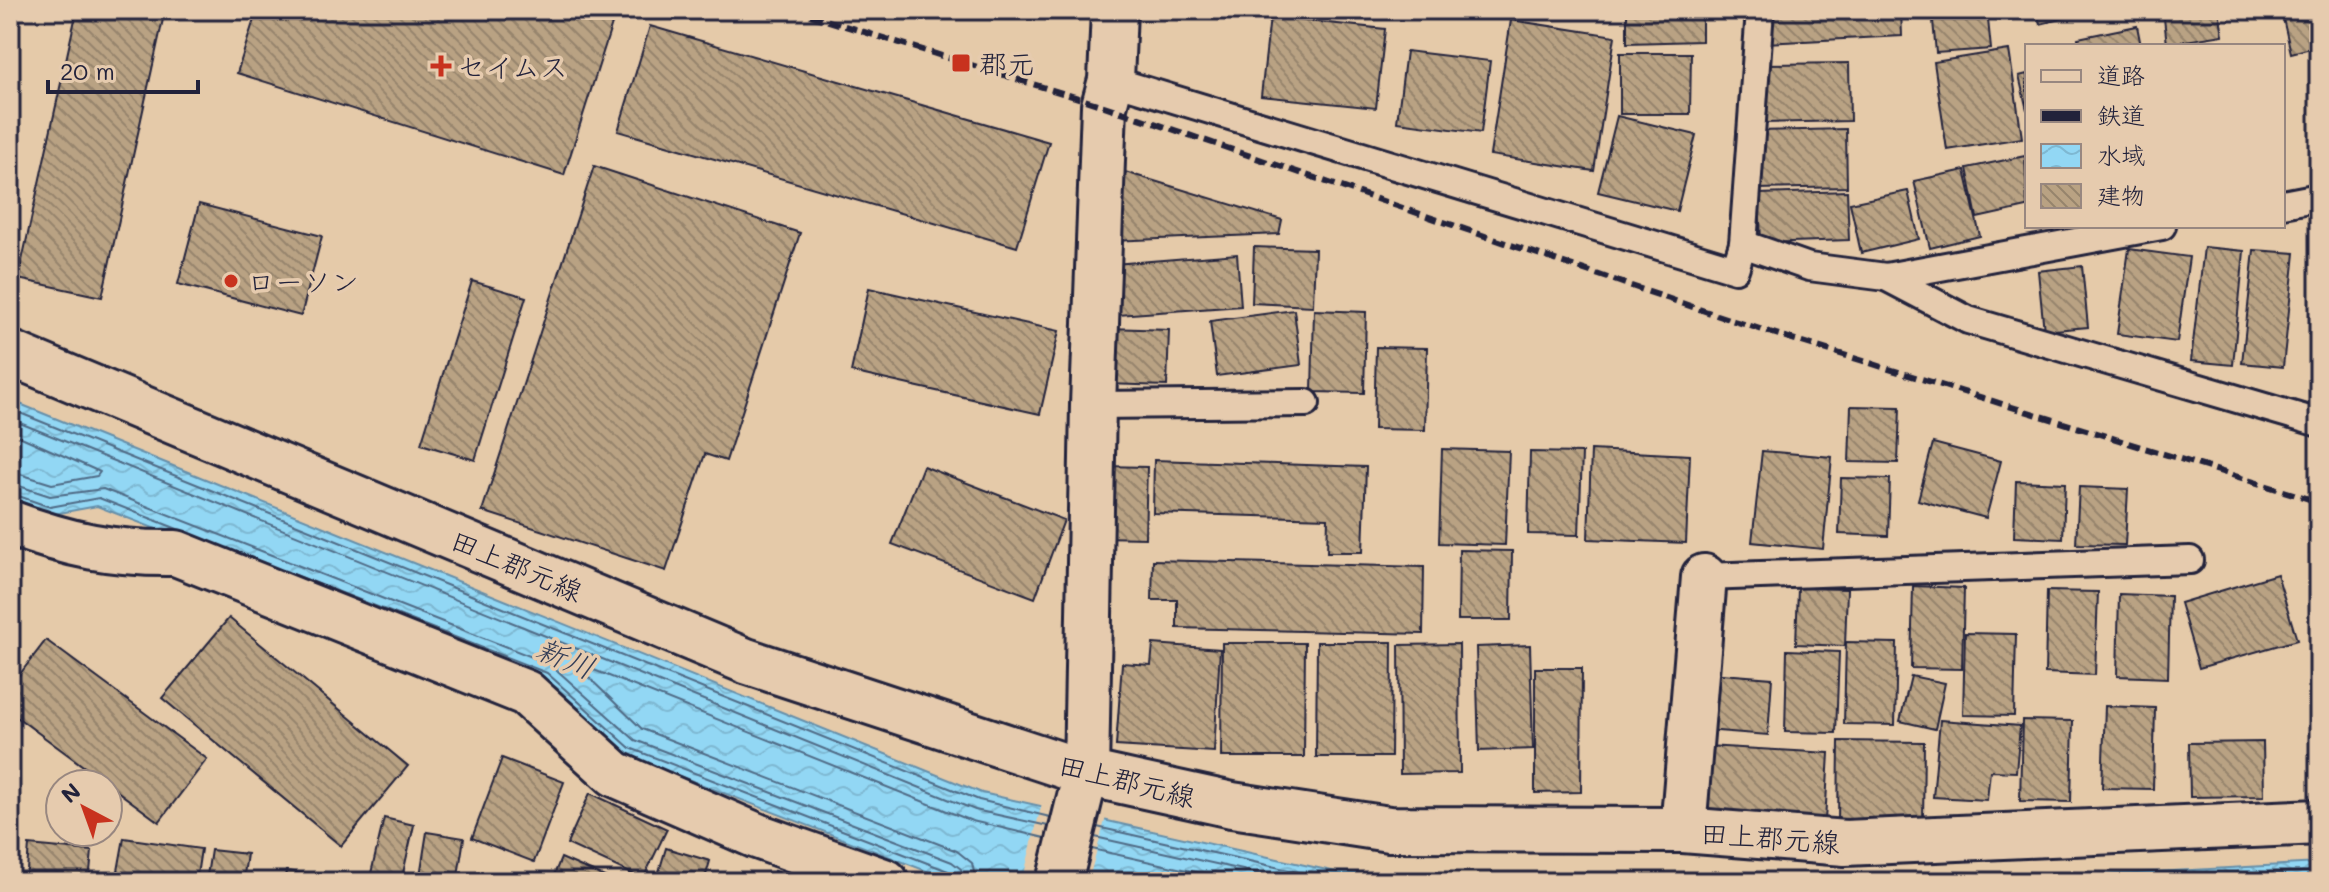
<svg xmlns="http://www.w3.org/2000/svg" width="2329" height="892" viewBox="0 0 2329 892" font-family="Mali,'Klee One',sans-serif">
	<style>
		.water { fill: url(#water-waves); stroke: #658faa; stroke-width: 2 }
		.pier { fill: #e5caa9 }
		.lines { fill: none; stroke-linecap: round; stroke-linejoin: round }
		.shore { stroke: #4f6a85; stroke-width: 2 }
		.building { fill: url(#building-back-hatch); stroke: #22223b; stroke-width: 2 }
		.service-casing { stroke: #22223b; stroke-width: 32 }
		.minor-casing { stroke: #22223b; stroke-width: 50 }
		.service { stroke: #e6cbae; stroke-width: 26 }
		.minor { stroke: #e6cbae; stroke-width: 44 }
		.rail { stroke: #22223b; stroke-width: 6; stroke-dasharray: 12 6; stroke-linecap: butt }
		.poi-dot { fill: #c8321e; stroke: #e6cbae; stroke-width: 3 }
		.labels { text-anchor: middle; dominant-baseline: central; stroke-width: 7; stroke-linejoin: round; paint-order: stroke }
		.poi-label { font-size: 28px; fill: #22223b; stroke: #e6cbae; text-anchor: start }
		.street-label { font-size: 28px; fill: #22223b; stroke: #e6cbae }
		.water-label { font-size: 30px; font-style: italic; fill: #333d57; stroke: #e6cbae }
	</style>
	<defs>
		<pattern id="water-waves" width="16" height="10" patternUnits="userSpaceOnUse" patternTransform="scale(2)"><rect width="16" height="10" fill="#92d7f4"/><path d="M0 5q4-4 8 0t8 0" fill="none" stroke="#7eb8d2"/></pattern>
		<pattern id="building-back-hatch" width="6" height="6" patternUnits="userSpaceOnUse" patternTransform="scale(2)"><rect width="6" height="6" fill="#b9a283"/><path d="M-1 5l2 2M0 0l6 6M5-1l2 2" fill="none" stroke="#96846c"/></pattern>
	</defs>
	<rect width="100%" height="100%" fill="#e5caa9"/>
	<filter id="ink" filterUnits="userSpaceOnUse"><feTurbulence type="fractalNoise" baseFrequency=".0125" numOctaves="2"/><feDisplacementMap in="SourceGraphic" scale="16" xChannelSelector="R" yChannelSelector="G"/><feConvolveMatrix kernelMatrix="1 2 1 2 8 2 1 2 1" color-interpolation-filters="sRGB"/></filter>
	<g filter="url(#ink)">
		<g class="water">
			<polygon points="10,400 982,793 1336,872 1511,882 955,882 625,755 543,680 97,506 49,515 10,500"/>
			<polygon points="2319,863 2319,882 1973,882"/>
		</g>
		<polygon class="pier" points="1042,803 1106,817 1088,882 1022,882"/>
		<g class="lines">
			<g class="shore">
				<polyline points="10,409 979,800 1050,817"/>
				<polyline points="10,419 975,810 1048,826"/>
				<polyline points="10,432 100,472 97,476 52,484 10,471"/>
				<polyline points="10,483 50,496 103,489 550,664 635,740 952,862 961,869 964,882"/>
				<polyline points="10,493 50,507 99,498 180,530"/>
				<polyline points="293,574 547,673 630,748 948,871 954,882"/>
				<polyline points="1097,827 1334,880 1372,882"/>
				<polyline points="1095,837 1297,882"/>
				<polyline points="1092,849 1241,882"/>
				<polyline points="976,882 972,863 957,851 642,729 579,668 584,666 972,821 1045,838"/>
				<polyline points="2116,882 2319,871"/>
			</g>
		</g>
		<g class="building">
			<polygon points="77,10 165,10 102,297 18,279"/>
			<polygon points="257,10 566,10 612,24 564,175 237,73"/>
			<polygon points="1627,10 1702,10 1702,41 1627,43"/>
			<polygon points="1765,10 1901,10 1902,36 1766,43"/>
			<polygon points="1932,10 1987,10 1991,49 1936,53"/>
			<polygon points="2037,10 2097,10 2040,24"/>
			<polygon points="2163,10 2219,10 2223,35 2167,44"/>
			<polygon points="2281,10 2319,10 2319,46 2291,53"/>
			<polygon points="1270,17 1385,29 1376,108 1261,96"/>
			<polygon points="1511,20 1615,36 1594,171 1490,155"/>
			<polygon points="650,26 1049,142 1017,247 618,131"/>
			<polygon points="2137,26 2141,46 2079,46 2078,38"/>
			<polygon points="2009,50 2022,138 1947,150 1934,62"/>
			<polygon points="1406,51 1490,61 1481,133 1397,122"/>
			<polygon points="1620,53 1691,53 1690,114 1620,114"/>
			<polygon points="1849,63 1850,121 1762,123 1760,64"/>
			<polygon points="2027,74 2027,110 2019,76"/>
			<polygon points="1617,116 1696,135 1677,211 1598,192"/>
			<polygon points="1846,129 1847,187 1758,189 1758,131"/>
			<polygon points="2025,156 2027,207 1977,218 1967,168"/>
			<polygon points="594,166 800,233 726,461 705,454 666,571 482,511"/>
			<polygon points="1965,170 1980,236 1930,248 1914,181"/>
			<polygon points="1125,172 1282,220 1279,234 1112,241"/>
			<polygon points="1847,191 1849,240 1761,243 1759,194"/>
			<polygon points="1908,191 1919,239 1861,253 1850,203"/>
			<polygon points="199,204 322,236 301,316 178,284"/>
			<polygon points="1254,247 1315,249 1313,306 1252,303"/>
			<polygon points="2204,247 2244,251 2233,365 2191,361"/>
			<polygon points="2129,249 2189,257 2177,342 2117,334"/>
			<polygon points="2254,250 2295,253 2283,367 2242,363"/>
			<polygon points="1237,254 1241,306 1118,315 1114,264"/>
			<polygon points="2082,266 2088,327 2044,331 2038,271"/>
			<polygon points="472,281 526,297 475,460 421,444"/>
			<polygon points="869,288 1059,331 1040,414 851,372"/>
			<polygon points="1294,310 1301,365 1217,376 1210,321"/>
			<polygon points="1314,310 1366,312 1364,393 1312,392"/>
			<polygon points="1109,328 1169,330 1167,386 1107,384"/>
			<polygon points="1376,347 1427,348 1425,430 1374,429"/>
			<polygon points="1851,406 1900,407 1898,463 1849,462"/>
			<polygon points="1933,443 2001,461 1986,518 1918,500"/>
			<polygon points="1442,449 1509,451 1505,545 1439,543"/>
			<polygon points="1591,450 1690,455 1686,543 1588,539"/>
			<polygon points="1762,451 1832,457 1823,549 1752,542"/>
			<polygon points="1530,452 1582,453 1579,535 1528,534"/>
			<polygon points="1154,460 1366,467 1363,552 1327,552 1328,518 1153,513"/>
			<polygon points="923,466 1064,520 1035,598 892,544"/>
			<polygon points="1104,466 1147,467 1145,538 1102,537"/>
			<polygon points="1841,478 1890,479 1888,536 1839,534"/>
			<polygon points="2016,481 2065,483 2063,539 2014,537"/>
			<polygon points="2079,487 2128,489 2125,545 2076,544"/>
			<polygon points="1459,550 1512,551 1511,620 1458,620"/>
			<polygon points="1153,560 1424,567 1423,634 1177,628 1177,600 1152,600"/>
			<polygon points="2277,574 2297,640 2199,668 2180,603"/>
			<polygon points="1913,586 1964,588 1962,669 1911,668"/>
			<polygon points="1798,588 1847,589 1845,646 1796,644"/>
			<polygon points="2047,591 2098,592 2095,675 2045,673"/>
			<polygon points="2119,594 2170,596 2168,678 2117,676"/>
			<polygon points="229,618 408,766 341,846 162,698"/>
			<polygon points="1965,633 2016,634 2014,716 1963,715"/>
			<polygon points="46,640 207,759 159,822 10,712 10,687"/>
			<polygon points="1317,642 1392,642 1391,757 1316,757"/>
			<polygon points="1846,642 1897,643 1895,725 1844,724"/>
			<polygon points="1222,643 1305,643 1304,757 1221,757"/>
			<polygon points="1153,644 1220,649 1214,752 1116,746 1122,663 1151,665"/>
			<polygon points="1459,644 1460,773 1400,774 1399,645"/>
			<polygon points="1530,645 1533,749 1479,751 1476,647"/>
			<polygon points="1787,650 1839,652 1836,733 1785,732"/>
			<polygon points="1535,668 1582,668 1581,792 1535,793"/>
			<polygon points="1709,673 1772,678 1768,735 1705,730"/>
			<polygon points="1911,676 1945,683 1935,729 1900,721"/>
			<polygon points="2105,706 2155,708 2153,789 2102,788"/>
			<polygon points="1940,720 2020,726 2016,772 1990,771 1987,800 1933,797"/>
			<polygon points="2022,720 2073,721 2071,802 2020,801"/>
			<polygon points="1839,741 1924,742 1923,825 1838,824"/>
			<polygon points="2263,742 2264,796 2190,797 2189,743"/>
			<polygon points="1706,746 1829,753 1825,821 1702,814"/>
			<polygon points="502,758 564,782 534,862 472,838"/>
			<polygon points="590,793 667,829 643,879 567,844"/>
			<polygon points="384,818 414,825 401,882 369,882"/>
			<polygon points="427,832 464,838 457,882 419,882"/>
			<polygon points="124,838 201,849 196,882 116,882"/>
			<polygon points="29,845 92,851 89,882 26,882"/>
			<polygon points="666,848 710,861 704,882 656,882"/>
			<polygon points="211,850 247,854 243,882 206,882"/>
			<polygon points="561,858 616,882 551,882"/>
			<polygon points="286,871 343,879 343,882 284,882"/>
			<polygon points="774,871 804,882 770,882"/>
			<polygon points="466,874 514,878 513,882 465,882"/>
		</g>
		<g class="lines">
			<g class="service-casing">
				<g id="service">
					<polyline points="1111,80 1735,269 1743,244 1760,10"/>
					<polyline points="2283,204 2319,197"/>
					<polyline points="1743,244 1809,267 1886,277 2162,226"/>
					<polyline points="1886,277 1968,320 2319,423"/>
					<polyline points="1093,405 1306,403"/>
					<polyline points="1704,577 2190,560"/>
				</g>
			</g>
			<g class="minor-casing">
				<g id="minor">
					<polyline points="10,353 746,661 1086,773 1232,805 1389,829 1683,830 1845,843 2319,822"/>
					<path d="M10 523C69 545 113 554 176 553L526 693 615 774 757 836 886 882"/>
					<polyline points="1683,830 1704,577"/>
					<polyline points="1059,882 1086,773 1093,405 1104,106 1111,80 1114,10"/>
				</g>
			</g>
			<use href="#service" class="service"/>
			<use href="#minor" class="minor"/>
			<polyline class="rail" points="793,10 1104,106 1734,321 2319,502"/>
		</g>
	</g>
	<g class="poi-dot">
		<rect x="951" y="53" width="20" height="20" rx="4"/>
		<path d="M437 54h8v8h8v8h-8v8h-8v-8h-8v-8h8z"/>
		<circle cx="231" cy="281" r="8"/>
	</g>
	<g class="labels">
		<g class="poi-label">
			<text x="979" y="63">郡元</text>
			<text x="457" y="66">セイムス</text>
			<text x="247" y="281">ローソン</text>
		</g>
		<g class="street-label">
			<text transform="translate(517 565) rotate(23)">田上郡元線</text>
			<text transform="translate(1127 780) rotate(14)">田上郡元線</text>
			<text transform="translate(1770 837) rotate(4)">田上郡元線</text>
		</g>
		<g class="water-label">
			<text transform="translate(566 657) rotate(22)">新川</text>
		</g>
	</g>
	<rect width="2329" height="892" fill="none" stroke="#e6cbae" stroke-width="40"/>
	<rect x="20" y="20" width="2289" height="852" fill="none" stroke="#22223b" stroke-width="3" filter="url(#ink)"/>
	<rect x="2025" y="44" width="260" height="184" fill="#e6cbae" stroke="#988780" stroke-width="2"/>
	<rect x="2041" y="70" width="40" height="12" fill="#e6cbae" stroke="#988780" stroke-width="2"/>
	<text x="2097" y="84" font-size="24" fill="#22223b">道路</text>
	<rect x="2041" y="110" width="40" height="12" fill="#22223b" stroke="#988780" stroke-width="2"/>
	<text x="2097" y="124" font-size="24" fill="#22223b">鉄道</text>
	<rect x="2041" y="144" width="40" height="24" fill="url(#water-waves)" stroke="#988780" stroke-width="2"/>
	<text x="2097" y="164" font-size="24" fill="#22223b">水域</text>
	<rect x="2041" y="184" width="40" height="24" fill="url(#building-back-hatch)" stroke="#988780" stroke-width="2"/>
	<text x="2097" y="204" font-size="24" fill="#22223b">建物</text>
	<g transform="translate(84 808) rotate(319)"><circle r="38" fill="#e6cbae" stroke="#988780" stroke-width="2"/>
	<path d="M0-6L14 30L0 20L-14 30Z" fill="#c8321e"/>
	<text y="-12" font-size="22" font-weight="bold" text-anchor="middle" fill="#22223b">N</text>
	</g>
	<path d="M48 80v12h150v-12" fill="none" stroke="#22223b" stroke-width="4"/>
	<text x="60" y="80" font-size="24" fill="#22223b" stroke="#e6cbae" stroke-width="6" paint-order="stroke">20 m</text>
</svg>
